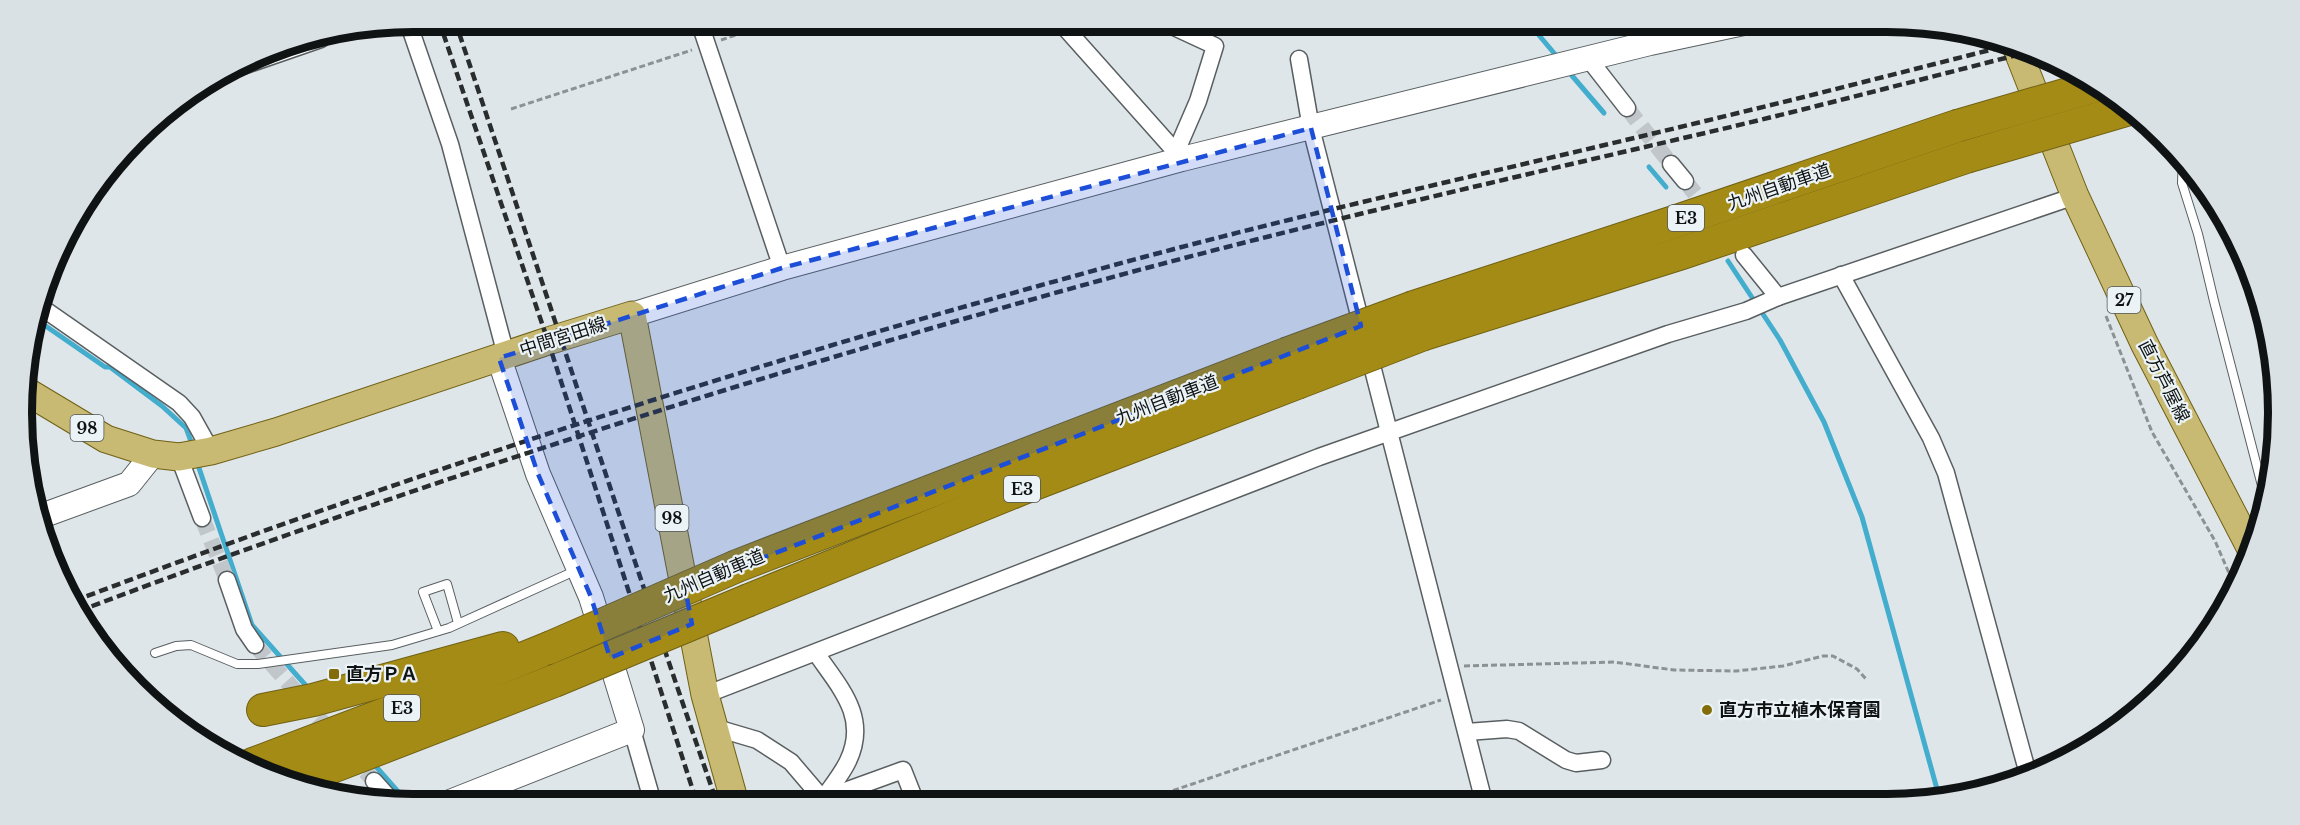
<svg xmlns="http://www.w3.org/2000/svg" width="2300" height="825" viewBox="0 0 2300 825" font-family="'Libre Baskerville','Noto Sans JP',serif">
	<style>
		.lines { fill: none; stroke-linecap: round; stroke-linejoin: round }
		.stream { stroke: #43adce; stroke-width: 5 }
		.street-tunnel { stroke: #c0c6c9; stroke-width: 16; stroke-dasharray: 16 8; stroke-linecap: butt }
		.lane-casing { stroke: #595f61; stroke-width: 10 }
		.street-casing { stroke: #595f61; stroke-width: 19 }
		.secondary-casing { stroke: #595f61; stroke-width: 26 }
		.primary-casing { stroke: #706115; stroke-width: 29 }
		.highway-casing { stroke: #706115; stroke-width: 34 }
		.path { stroke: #8c9294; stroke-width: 3; stroke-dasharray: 6 3; stroke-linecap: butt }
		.lane { stroke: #fff; stroke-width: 8 }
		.street { stroke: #fff; stroke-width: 16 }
		.secondary { stroke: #fff; stroke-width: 24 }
		.primary { stroke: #c8b973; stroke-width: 27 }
		.highway { stroke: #a48b15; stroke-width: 32 }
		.rail { stroke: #2a2d2e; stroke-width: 4.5; stroke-dasharray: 9 4.5; stroke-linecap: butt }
		.highway-bridge-casing { stroke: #706115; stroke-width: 34; stroke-linecap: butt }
		.highway-bridge { stroke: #a48b15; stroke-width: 32 }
		.marked { fill: #1d4ed8; fill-opacity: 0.2; stroke: #1d4ed8; stroke-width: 4.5; stroke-dasharray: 12 8; stroke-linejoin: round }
		.poi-dot { fill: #826d0a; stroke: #ecf3f6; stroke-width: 2 }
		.labels { text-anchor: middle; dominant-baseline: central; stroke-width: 4.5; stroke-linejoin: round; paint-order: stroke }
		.shield { fill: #ecf3f6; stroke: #525658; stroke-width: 1.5 }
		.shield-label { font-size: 16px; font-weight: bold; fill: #101314 }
		.street-label { font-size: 18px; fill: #101314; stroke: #ecf3f6 }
		.poi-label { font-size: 18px; font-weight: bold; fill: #101314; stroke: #ecf3f6; text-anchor: start }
		.rim { fill: none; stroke: #101314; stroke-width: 8 }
	</style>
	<rect width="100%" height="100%" fill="#dfe6e9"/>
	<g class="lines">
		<g class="stream">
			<polyline points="1527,21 1559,59"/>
			<polyline points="1568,71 1604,113"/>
			<polyline points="1649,167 1666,187"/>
			<polyline points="1728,261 1780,340 1824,422 1862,517 1940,800"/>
			<polyline points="37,320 105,367 110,367 162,406 186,428 193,447"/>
			<polyline points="197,462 252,625 309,689"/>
			<polyline points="372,762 408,803"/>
		</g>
		<g class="street-tunnel">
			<polyline points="1627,108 1671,164"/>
			<polyline points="1685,181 1712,215"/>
			<polyline points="202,518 227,580"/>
			<polyline points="255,645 374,781"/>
		</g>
		<g class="lane-casing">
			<g id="lane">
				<polyline points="2183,156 2182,183 2198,234 2214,301 2267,505"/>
				<polyline points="438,631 423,592 447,584 458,623"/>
				<polyline points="155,653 176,646 191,645 237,664 258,664 392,645 449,628 577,570"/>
				<polyline points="314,791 332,783"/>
			</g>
		</g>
		<g class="street-casing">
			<g id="street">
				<polyline points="699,21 782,268"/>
				<polyline points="1059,21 1182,159"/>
				<polyline points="1631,21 1650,43"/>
				<polyline points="408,22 450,144 506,355"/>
				<polyline points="1174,27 1215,46 1198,101 1176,152"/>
				<polyline points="1588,58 1627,108"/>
				<polyline points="1299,59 1311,128 1484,802"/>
				<polyline points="234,69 321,39"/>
				<polyline points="1671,164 1685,181"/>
				<polyline points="1744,255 1778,297"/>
				<polyline points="1841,275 1931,438 1946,473 2028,774"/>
				<polyline points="41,307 179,403 192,417 211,451"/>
				<polyline points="179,457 202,518"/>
				<polyline points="227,580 244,629 255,645"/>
				<path d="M816 653C840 688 869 717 848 761 842 774 831 787 823 799"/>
				<polyline points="705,695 1319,457 1668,334 1746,311 1778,297 2075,196"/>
				<polyline points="713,727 757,740 791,762 826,803"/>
				<polyline points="632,730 653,803"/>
				<polyline points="1467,732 1507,729 1519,731 1566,760 1576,763 1602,760"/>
				<polyline points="374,781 392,801"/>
				<polyline points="823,799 903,770 916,803"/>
			</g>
		</g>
		<g class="secondary-casing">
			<g id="secondary">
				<polyline points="632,315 782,268 1182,159 1650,43 1753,21"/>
				<polyline points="36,518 129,484 153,454"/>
				<polyline points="445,804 632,730 591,597 538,474 499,358"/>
			</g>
		</g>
		<g class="primary-casing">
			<g id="primary">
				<polyline points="2015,44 2075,196 2145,345 2251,549"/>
				<polyline points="26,391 106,439 153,454 179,457 211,451 276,432 548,341 632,315 705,695 735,803"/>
			</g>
		</g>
		<g class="highway-casing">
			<g id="highway">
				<polyline points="1414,307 1674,222 1957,126"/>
				<polyline points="1424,334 1682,253 1966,157"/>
				<polyline points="737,566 1286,354"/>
				<polyline points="749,600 1021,489 1297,383"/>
				<polyline points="263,710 313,700 503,648"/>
				<polyline points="253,764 411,704 549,648"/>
				<polyline points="293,782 554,681"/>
			</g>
		</g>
		<g class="path">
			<polyline points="721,40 779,21"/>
			<polyline points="511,109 692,50"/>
			<polyline points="2198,177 2274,353"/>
			<polyline points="2106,316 2152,432 2215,541 2235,587"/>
			<polyline points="1464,666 1614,662 1674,670 1736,671 1783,666 1823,656 1833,656 1857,669 1866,679"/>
			<polyline points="1139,802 1441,700"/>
		</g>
		<use href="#lane" class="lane"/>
		<use href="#street" class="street"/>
		<use href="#secondary" class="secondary"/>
		<use href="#primary" class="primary"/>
		<use href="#highway" class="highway"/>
		<g class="rail">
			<polyline points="439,21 548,341 697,803"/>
			<path d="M455 21C543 282 627 543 717 803"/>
			<path d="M74 601C403 476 738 368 1078 275 1296 214 1518 167 1738 113 1830 91 1922 67 2014 44"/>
			<path d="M79 611C407 487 742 380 1080 286 1297 226 1517 177 1735 126 1835 102 1934 76 2033 51"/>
		</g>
		<g class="highway-bridge-casing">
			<g id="highway-bridge">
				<polyline points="1957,126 2099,85"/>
				<polyline points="1966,157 2133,108"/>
				<polyline points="1286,354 1414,307"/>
				<polyline points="1297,383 1424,334"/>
				<polyline points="549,648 737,566"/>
				<polyline points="554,681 749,600"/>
			</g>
		</g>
		<use href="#highway-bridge" class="highway-bridge"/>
	</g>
	<path class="marked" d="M1311 128 1361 326 685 588 692 624 610 658 591 597 538 474 499 358 782 268Z"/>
	<g class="poi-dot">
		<rect x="328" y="668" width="12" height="12" rx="3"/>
		<circle cx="1707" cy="710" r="6"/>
	</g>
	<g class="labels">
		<g class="shield">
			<rect x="1668" y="205" width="36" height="26" rx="4.5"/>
			<rect x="2107.5" y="287" width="33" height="26" rx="4.5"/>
			<rect x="70.5" y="415" width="33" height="26" rx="4.5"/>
			<rect x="1004" y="476" width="36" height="26" rx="4.5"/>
			<rect x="655.5" y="505" width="33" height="26" rx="4.5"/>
			<rect x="384" y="695" width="36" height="26" rx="4.5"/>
		</g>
		<g class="shield-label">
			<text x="1686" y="218">E3</text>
			<text x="2124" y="300">27</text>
			<text x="87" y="428">98</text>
			<text x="1022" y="489">E3</text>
			<text x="672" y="518">98</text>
			<text x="402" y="708">E3</text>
		</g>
		<g class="street-label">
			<text transform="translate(1779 187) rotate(-19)">九州自動車道</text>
			<text transform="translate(563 337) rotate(-18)">中間宮田線</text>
			<text transform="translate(2164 381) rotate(63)">直方芦屋線</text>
			<text transform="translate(1167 400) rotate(-21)">九州自動車道</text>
			<text transform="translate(714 576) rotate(-23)">九州自動車道</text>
		</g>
		<g class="poi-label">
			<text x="346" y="674">直方ＰＡ</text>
			<text x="1719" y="710">直方市立植木保育園</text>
		</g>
	</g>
	<path d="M0 0H2300V825H0ZM413 32H1887A381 381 0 0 1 2268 413V413A381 381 0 0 1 1887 794H413A381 381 0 0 1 32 413V413A381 381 0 0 1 413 32Z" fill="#dae1e4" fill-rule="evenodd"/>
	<path class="rim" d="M413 32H1887A381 381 0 0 1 2268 413V413A381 381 0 0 1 1887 794H413A381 381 0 0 1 32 413V413A381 381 0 0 1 413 32Z"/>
</svg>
